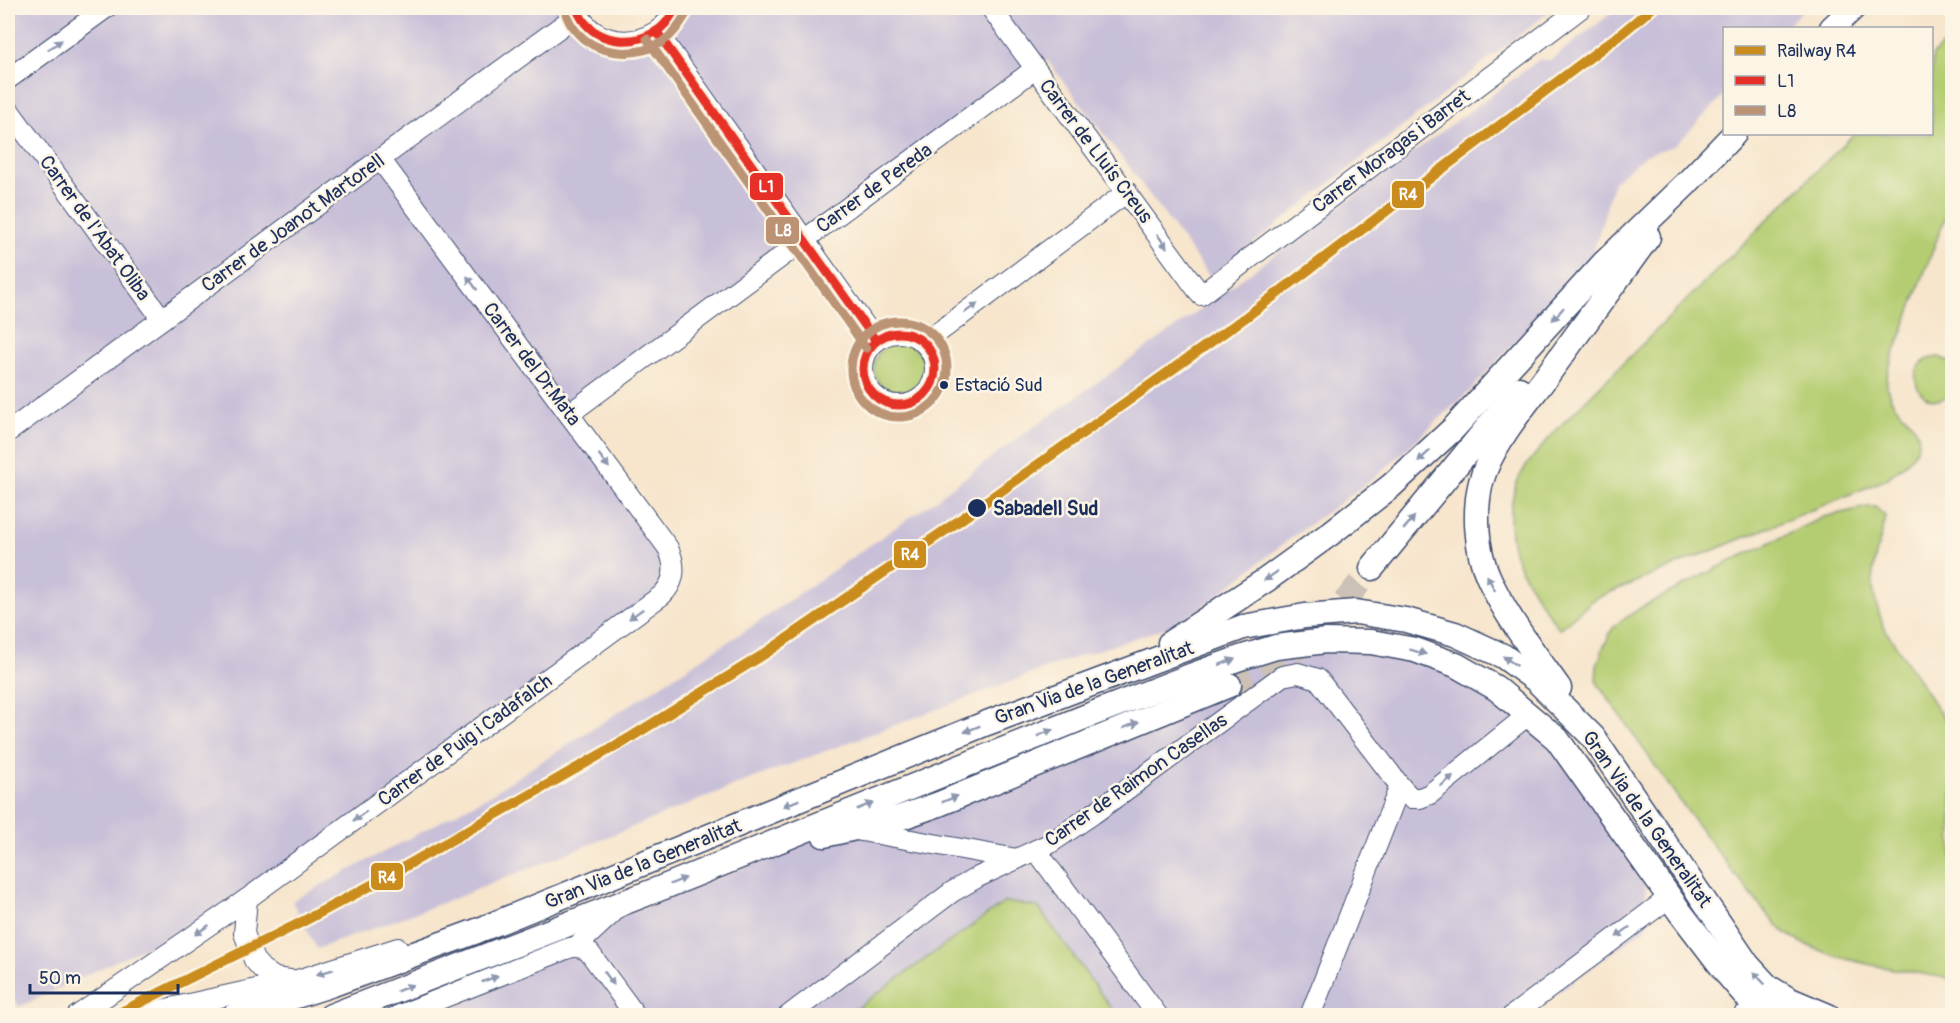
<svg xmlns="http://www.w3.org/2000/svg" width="1960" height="1023" viewBox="0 0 1960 1023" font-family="Pangolin,sans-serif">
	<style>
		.industrial { fill: #c8bfd8 }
		.green { fill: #b5cd72; stroke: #687e68; stroke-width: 1.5 }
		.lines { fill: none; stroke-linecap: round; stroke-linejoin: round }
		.tertiary-tunnel { stroke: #cbc1b6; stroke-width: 24; stroke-dasharray: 24 12; stroke-linecap: butt }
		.minor-casing { stroke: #3c4a6e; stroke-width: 22 }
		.tertiary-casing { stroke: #3c4a6e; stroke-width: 27 }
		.minor { stroke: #fff; stroke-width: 20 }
		.tertiary { stroke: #fff; stroke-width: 24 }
		.bus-1-casing { stroke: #fcf5e5; stroke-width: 14 }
		.bus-2-casing { stroke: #fcf5e5; stroke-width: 14 }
		.bus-1 { stroke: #e63027; stroke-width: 9 }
		.bus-2 { stroke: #bb9374; stroke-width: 9 }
		.rail-1-casing { stroke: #fcf5e5; stroke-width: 15 }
		.rail-1 { stroke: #ca8c1d; stroke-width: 10 }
		.oneway { fill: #8d97ae }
		.bus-dot { fill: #1b2f5e; stroke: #fcf5e5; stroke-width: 2 }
		.labels { text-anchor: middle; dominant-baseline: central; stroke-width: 5; stroke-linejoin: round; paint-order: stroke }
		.bus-label { font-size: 18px; fill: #1b2f5e; stroke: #fcf5e5; text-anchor: start }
		.street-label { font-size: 20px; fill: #1b2f5e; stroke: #fcf5e5 }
		.stop-label { font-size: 20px; font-weight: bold; fill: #1b2f5e; stroke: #fcf5e5; text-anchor: start }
		.line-badge { stroke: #fcf5e5; stroke-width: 2 }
		.badge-label { font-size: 16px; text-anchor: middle; font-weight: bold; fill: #fff }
	</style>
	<rect width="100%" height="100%" fill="#fcf5e5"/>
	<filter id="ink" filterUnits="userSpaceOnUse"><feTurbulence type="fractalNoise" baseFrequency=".0167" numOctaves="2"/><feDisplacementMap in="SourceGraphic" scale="12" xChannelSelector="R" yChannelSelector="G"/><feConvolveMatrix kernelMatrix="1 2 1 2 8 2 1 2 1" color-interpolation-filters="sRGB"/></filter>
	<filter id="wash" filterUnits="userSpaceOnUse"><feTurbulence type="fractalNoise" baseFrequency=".008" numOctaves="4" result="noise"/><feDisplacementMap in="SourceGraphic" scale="24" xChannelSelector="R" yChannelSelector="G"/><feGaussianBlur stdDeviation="1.35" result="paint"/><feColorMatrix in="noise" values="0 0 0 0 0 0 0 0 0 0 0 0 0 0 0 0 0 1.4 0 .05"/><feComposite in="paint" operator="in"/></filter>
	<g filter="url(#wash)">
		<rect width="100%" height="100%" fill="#f7e5cc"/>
		<g class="industrial">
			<polygon points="8,8 576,8 627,42 676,8 1554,8 1210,277 1132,171 1047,60 569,414 668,548 670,587 247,899 19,1007 8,992"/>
			<polygon points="1618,8 1804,8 1786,28 1724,28 1724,95 1676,145 1646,155 1614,181 1592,257 1471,390 1377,476 1287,541 1183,622 1071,659 746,781 461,896 317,949 292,901 488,796 748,629 930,504 1016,439 1175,328 1539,60 1551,60"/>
			<polygon points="1360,649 1440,666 1506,706 1552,745 1644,868 1648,926 1528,1015 352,1016 525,955 1262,659"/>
		</g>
		<g class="green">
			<path d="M1952 35V199L1892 359C1888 369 1885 380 1888 391 1892 406 1904 413 1913 425 1931 448 1901 468 1885 480L1596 598 1559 629C1532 589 1505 560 1511 509 1512 499 1514 487 1519 478 1531 456 1549 439 1565 421L1854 134H1932V56Z"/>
			<circle cx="899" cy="368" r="25"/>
			<path d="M1939 357 1952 363V394C1918 419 1897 359 1939 357Z"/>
			<path d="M1867 507H1875L1885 516V521C1881 538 1874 556 1873 573 1871 592 1878 611 1885 629L1952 731V979C1902 970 1833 963 1790 936 1773 925 1754 897 1741 882 1689 817 1644 749 1596 681L1597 666 1603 648 1614 626 1642 607 1727 563 1824 517Z"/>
			<polygon points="1005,902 1038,907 1116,1015 847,1015"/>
		</g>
	</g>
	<g filter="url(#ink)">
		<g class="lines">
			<path class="tertiary-tunnel" d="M1229 685C1250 675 1272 666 1292 653 1324 632 1347 597 1372 568"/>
			<g class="minor-casing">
				<g id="minor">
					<path d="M576 8C592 53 659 50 676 8"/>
					<polyline points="991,8 1201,295 1581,8"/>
					<polyline points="657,32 876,341"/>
					<polyline points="8,79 106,8"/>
					<polyline points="8,109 162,319"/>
					<circle cx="899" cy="369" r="36"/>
					<polyline points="924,343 1127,192"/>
					<polyline points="569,414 1035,69"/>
					<polyline points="8,432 578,14"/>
					<polyline points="856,830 1017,859"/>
					<polyline points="1036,850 1158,1016"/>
					<polyline points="247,899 244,933 254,960 262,969 275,978 290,980"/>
					<polyline points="577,946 619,907"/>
					<path d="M77 1016 247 899 662 595C676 581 676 565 668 548L380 159"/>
					<polyline points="135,1016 301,979 398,948"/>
					<path d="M397 1016 559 952C570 947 579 944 589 952L636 1016"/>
					<polyline points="788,1016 952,892 978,877 1049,844 1093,814 1282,676 1298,673 1318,679 1400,786 1411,798 1420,798 1430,794 1528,715"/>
					<polyline points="1310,1016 1400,786"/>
					<polyline points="1512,1016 1670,897"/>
					<path d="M1743 1016C1765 1013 1776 1007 1797 1016"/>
				</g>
			</g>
			<g class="tertiary-casing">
				<g id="tertiary">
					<polyline points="1832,28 1853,8"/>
					<polyline points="1372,568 1519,389"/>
					<polyline points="1170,643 1266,580 1331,533 1391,486 1453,429 1603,264 1687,183 1734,134"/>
					<path d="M1559 688C1535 654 1504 614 1488 576 1476 550 1474 510 1481 482 1491 445 1523 408 1546 377 1580 330 1614 283 1648 237"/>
					<polyline points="824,835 899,818 939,804 1229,685"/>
					<polyline points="234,1016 333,984 477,931 987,723 1243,627 1305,616 1356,612 1406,620 1455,634 1503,656 1536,680 1593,737 1747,964 1768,987 1790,1000 1828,1016"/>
					<polyline points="331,1016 669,885 1082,718 1193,675 1240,658 1276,647 1326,641 1371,642 1415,650 1456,665 1496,688 1557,739 1680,912 1729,976 1747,997 1770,1016"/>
				</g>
			</g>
			<use href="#minor" class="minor"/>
			<use href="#tertiary" class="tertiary"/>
			<g class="bus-1-casing">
				<g id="bus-1">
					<path d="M576 8C579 13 582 20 586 24 603 43 633 45 655 32 665 27 670 17 676 8"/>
					<polyline points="657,32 876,341"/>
					<circle cx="899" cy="369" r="36"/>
				</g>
			</g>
			<g class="bus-2-casing">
				<g id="bus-2">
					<path d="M566 14C568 19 571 26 575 30 595 55 635 59 662 42 673 35 679 25 686 14"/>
					<polyline points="647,39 866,348"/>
					<circle cx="899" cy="369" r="48"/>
				</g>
			</g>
			<use href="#bus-1" class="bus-1"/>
			<use href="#bus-2" class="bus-2"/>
			<g class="rail-1-casing">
				<polyline id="rail-1" points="113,1016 302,922 385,878 631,737 766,653 953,525 1246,317 1622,33 1652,8"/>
			</g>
			<use href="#rail-1" class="rail-1"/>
		</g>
		<defs><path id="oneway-solid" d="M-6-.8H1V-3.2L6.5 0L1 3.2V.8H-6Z" transform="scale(1.5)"/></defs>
		<g class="oneway">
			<use href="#oneway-solid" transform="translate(55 45) rotate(-36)"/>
			<use href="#oneway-solid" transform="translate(1162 241) rotate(55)"/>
			<use href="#oneway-solid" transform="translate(472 283) rotate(-127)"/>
			<use href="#oneway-solid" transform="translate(971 308) rotate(-37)"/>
			<use href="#oneway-solid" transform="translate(1558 314) rotate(132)"/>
			<use href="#oneway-solid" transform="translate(1424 456) rotate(137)"/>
			<use href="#oneway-solid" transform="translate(604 461) rotate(53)"/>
			<use href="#oneway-solid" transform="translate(1409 523) rotate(-50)"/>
			<use href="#oneway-solid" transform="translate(1271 576) rotate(145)"/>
			<use href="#oneway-solid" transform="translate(1491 583) rotate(-117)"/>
			<use href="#oneway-solid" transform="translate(636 614) rotate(144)"/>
			<use href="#oneway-solid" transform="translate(1418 652) rotate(17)"/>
			<use href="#oneway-solid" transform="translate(1510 661) rotate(-146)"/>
			<use href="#oneway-solid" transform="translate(1227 662) rotate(-21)"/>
			<use href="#oneway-solid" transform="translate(1131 725) rotate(-22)"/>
			<use href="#oneway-solid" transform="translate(972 729) rotate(158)"/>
			<use href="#oneway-solid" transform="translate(1045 733) rotate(-22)"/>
			<use href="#oneway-solid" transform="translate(1447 781) rotate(-39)"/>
			<use href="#oneway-solid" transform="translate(950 799) rotate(-22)"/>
			<use href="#oneway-solid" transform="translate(791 803) rotate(158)"/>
			<use href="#oneway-solid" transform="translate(865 806) rotate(-22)"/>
			<use href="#oneway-solid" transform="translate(360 816) rotate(144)"/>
			<use href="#oneway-solid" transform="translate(678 881) rotate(-23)"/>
			<use href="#oneway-solid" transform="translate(202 930) rotate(146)"/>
			<use href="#oneway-solid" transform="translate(1623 932) rotate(143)"/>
			<use href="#oneway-solid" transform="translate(325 972) rotate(163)"/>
			<use href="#oneway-solid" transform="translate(609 978) rotate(54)"/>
			<use href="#oneway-solid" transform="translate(1759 978) rotate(-134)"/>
			<use href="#oneway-solid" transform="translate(490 979) rotate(-21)"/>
			<use href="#oneway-solid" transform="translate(405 988) rotate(-22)"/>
		</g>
	</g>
	<g class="bus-dot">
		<circle cx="944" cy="385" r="5"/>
		<circle cx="977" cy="508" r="10"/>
	</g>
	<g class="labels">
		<g class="bus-label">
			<text x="955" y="385">Estació Sud</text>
		</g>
		<g class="street-label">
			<text transform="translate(1096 151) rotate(53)">Carrer de Lluís Creus</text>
			<text transform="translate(1391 151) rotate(-37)">Carrer Moragas i Barret</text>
			<text transform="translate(874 188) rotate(-36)">Carrer de Pereda</text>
			<text transform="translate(293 223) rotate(-36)">Carrer de Joanot Martorell</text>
			<text transform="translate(95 228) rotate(54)">Carrer de l'Abat Oliba</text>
			<text transform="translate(532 364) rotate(53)">Carrer del Dr.Mata</text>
			<text transform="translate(1094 683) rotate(-20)">Gran Via de la Generalitat</text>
			<text transform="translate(465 740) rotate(-36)">Carrer de Puig i Cadafalch</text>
			<text transform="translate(1136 780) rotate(-35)">Carrer de Raimon Casellas</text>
			<text transform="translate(1647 819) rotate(55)">Gran Via de la Generalitat</text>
			<text transform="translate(643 864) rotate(-22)">Gran Via de la Generalitat</text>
		</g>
		<g class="stop-label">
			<text x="993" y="508">Sabadell Sud</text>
		</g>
	</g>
	<g class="line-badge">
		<rect x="749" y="172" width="35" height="29" rx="6" fill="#e63027"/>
		<rect x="1391" y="180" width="34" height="29" rx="6" fill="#ca8c1d"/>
		<rect x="765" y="216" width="35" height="29" rx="6" fill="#bb9374"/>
		<rect x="893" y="540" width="34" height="29" rx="6" fill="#ca8c1d"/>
		<rect x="370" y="862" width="34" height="29" rx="6" fill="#ca8c1d"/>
	</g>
	<g class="badge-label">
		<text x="766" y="192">L1</text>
		<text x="1408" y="200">R4</text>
		<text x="783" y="236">L8</text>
		<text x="910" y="560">R4</text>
		<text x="387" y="883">R4</text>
	</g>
	<rect width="1960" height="1023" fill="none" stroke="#fcf5e5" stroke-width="30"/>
	<rect x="1723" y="27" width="210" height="108" fill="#fcf5e5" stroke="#a2a6af" stroke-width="1.5"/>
	<rect x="1735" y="46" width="30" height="9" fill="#ca8c1d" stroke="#a2a6af" stroke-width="1.5"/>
	<text x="1777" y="57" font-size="18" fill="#1b2f5e">Railway R4</text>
	<rect x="1735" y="76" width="30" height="9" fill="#e63027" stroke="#a2a6af" stroke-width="1.5"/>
	<text x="1777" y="87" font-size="18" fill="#1b2f5e">L1</text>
	<rect x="1735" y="106" width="30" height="9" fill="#bb9374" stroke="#a2a6af" stroke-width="1.5"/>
	<text x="1777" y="117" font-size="18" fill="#1b2f5e">L8</text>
	<path d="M30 984v9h148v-9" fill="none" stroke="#1b2f5e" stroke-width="3"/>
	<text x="39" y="984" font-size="18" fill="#1b2f5e" stroke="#fcf5e5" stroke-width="4.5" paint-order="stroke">50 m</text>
</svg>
